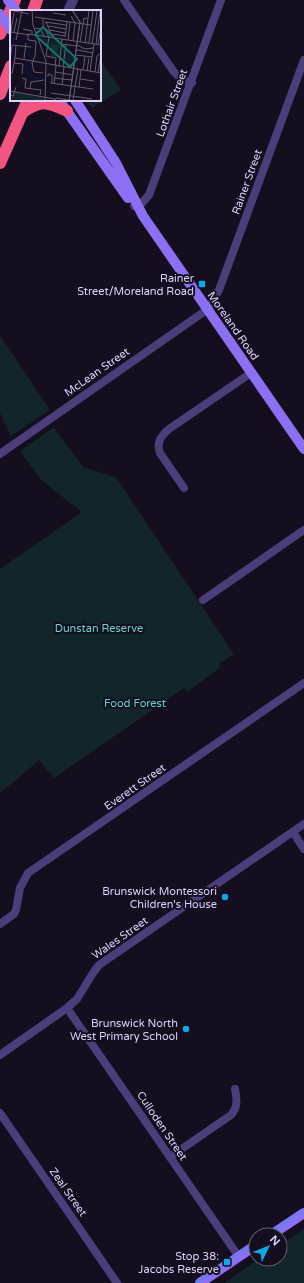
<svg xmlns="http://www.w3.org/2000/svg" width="304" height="1283" viewBox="0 0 304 1283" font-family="'Varela Round',sans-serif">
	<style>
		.green { fill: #122529 }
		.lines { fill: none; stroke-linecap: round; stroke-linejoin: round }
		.minor { stroke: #4c3d7b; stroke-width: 8 }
		.tertiary { stroke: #4c3d7b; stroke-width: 10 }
		.secondary { stroke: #8d6ff4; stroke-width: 10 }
		.motorway { stroke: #f25581; stroke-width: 12 }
		.tram { stroke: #11a7e6; stroke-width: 1 }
		.secondary-bridge { stroke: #8d6ff4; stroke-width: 10 }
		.poi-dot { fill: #11a7e6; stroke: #150e1f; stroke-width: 1.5 }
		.labels { text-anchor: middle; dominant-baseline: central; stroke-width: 4; stroke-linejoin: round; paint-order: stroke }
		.street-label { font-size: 11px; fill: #ded0fb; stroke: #150e1f }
		.poi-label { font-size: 11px; fill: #ded0fb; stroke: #150e1f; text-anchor: end }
		.park-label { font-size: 11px; fill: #62d5cf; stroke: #150e1f }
		.inset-river { fill: none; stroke: #0d143a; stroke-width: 2 }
		.inset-road { fill: none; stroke: #655c77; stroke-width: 1 }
		.view { fill: #0f766e; fill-opacity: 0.15; stroke: #0f766e; stroke-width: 2 }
		.inset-edge { fill: none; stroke: #ded0fb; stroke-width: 2 }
	</style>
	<rect width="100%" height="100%" fill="#150e1f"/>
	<g class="green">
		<polygon points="100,60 121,90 92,108 86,100 100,100"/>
		<polygon points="0,335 50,410 11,436 0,413"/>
		<polygon points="54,427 83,467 116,477 234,654 219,664 221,667 187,692 184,688 54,778 39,760 15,781 0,792 0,569 82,512 41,480 20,451"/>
		<polygon points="304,1229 304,1283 224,1283 259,1259 280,1259 280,1245"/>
	</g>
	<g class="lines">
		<g class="minor">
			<polyline points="124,0 174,72 181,79 192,83"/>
			<polyline points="134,206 142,203 149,195 221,0"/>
			<polyline points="0,454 208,309 219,290 304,60"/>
			<path d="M184 488 160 453C156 442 161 436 169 429L251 373"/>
			<polyline points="203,600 304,530"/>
			<polyline points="293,832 304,849"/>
			<polyline points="0,924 14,914 16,910 20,888 28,873 304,683"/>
			<polyline points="67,1008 239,1257"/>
			<polyline points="0,1055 67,1008 77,999 93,973 99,965 304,824"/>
			<polyline points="0,1113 117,1283"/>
			<path d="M170 1157 231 1115C238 1107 237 1100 235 1089"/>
		</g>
		<polyline class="tertiary" points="68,11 73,0"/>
		<g class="secondary">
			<polyline points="59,100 128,198"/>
			<polyline points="75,100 116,163 143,216 304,449"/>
			<polyline points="271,1235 304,1213"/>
			<polyline points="200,1283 256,1245"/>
		</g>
		<g class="motorway">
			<polyline points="33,11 37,0"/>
			<polyline points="0,34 15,0"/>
			<polyline points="0,94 11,66"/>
			<path d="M23 112C42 99 47 102 67 111"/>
			<polyline points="0,163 28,100"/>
		</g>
		<g class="tram">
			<polyline points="267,1235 304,1210"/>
			<polyline points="196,1283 256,1242"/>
		</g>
		<g class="secondary-bridge">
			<polyline points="8,0 16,11"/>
			<polyline points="0,14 11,30"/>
		</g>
	</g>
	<g class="poi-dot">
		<rect x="198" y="280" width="8" height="8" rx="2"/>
		<circle cx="225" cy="897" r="4"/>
		<circle cx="186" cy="1029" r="4"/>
		<rect x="223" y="1258" width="8" height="8" rx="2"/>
	</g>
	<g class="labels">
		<g class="street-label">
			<text transform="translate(172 103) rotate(-70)">Lothair Street</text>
			<text transform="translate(247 182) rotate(-70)">Rainer Street</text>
			<text transform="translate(233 326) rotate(55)">Moreland Road</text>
			<text transform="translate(97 372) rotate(-35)">McLean Street</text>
			<text transform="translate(135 787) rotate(-35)">Everett Street</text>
			<text transform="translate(120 938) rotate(-35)">Wales Street</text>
			<text transform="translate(162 1126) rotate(56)">Culloden Street</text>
			<text transform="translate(68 1192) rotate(55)">Zeal Street</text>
		</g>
		<g class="poi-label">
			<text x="194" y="278">Rainer<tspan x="194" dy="13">Street/Moreland Road</tspan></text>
			<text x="217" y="891">Brunswick Montessori<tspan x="217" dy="13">Children's House</tspan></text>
			<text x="178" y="1023">Brunswick North<tspan x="178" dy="13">West Primary School</tspan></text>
			<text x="219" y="1256">Stop 38:<tspan x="219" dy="13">Jacobs Reserve</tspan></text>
		</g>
		<g class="park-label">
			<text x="99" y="628">Dunstan Reserve</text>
			<text x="135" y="703">Food Forest</text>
		</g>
	</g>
	<g transform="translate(10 10)">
		<rect width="91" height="91" fill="#150e1f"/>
		<path d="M38 34 49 35 46 47 40 46 41 36ZM5 82 33 87V91H0Z" fill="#122529"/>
		<path class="inset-river" d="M0 25 6 33 14 28 18 31M22 49 18 41 24 32M20 51 16 59 21 68H33"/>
		<path class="inset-road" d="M0 0 19 4M22 0 23 15 36 51 35 91M43 3 56 5M61 6 65 13 63 31M25 7 81 15M33 8V15L39 27 36 46 46 48 45 56M35 12 56 15M36 12 41 24 55 26M85 15 87 1M38 16 56 19M25 18 30 19 34 26M13 19 22 21V24M40 20 55 23M0 22 20 25M1 22 4 2M4 22 7 8M18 24V30L26 31 25 46 22 53 24 62 33 63M18 24 91 35M55 27 57 12M6 30 12 0M58 30 60 12M70 32 74 8 78 9M75 33 79 0M79 33 83 1M51 34 67 36M82 34 85 15M86 34 90 1M2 35 21 37M67 35 75 39 83 38M88 35 91 17M67 40 83 43M66 45 82 47M5 48 91 63M5 48 6 35M14 49 16 33M0 50 2 35M4 53 13 54 12 64M49 57 52 29M53 57 56 34M73 60 75 47M77 61 79 48M80 61 84 34M45 62 63 65M85 62 87 46 91 43M88 63 91 44M2 64 5 48M38 67V64L42 65V73M12 68 16 69 15 78M44 68 62 70M70 69 84 71M40 73 83 79M44 74 46 56M52 75 54 57M65 77 68 59M69 77 71 60M15 78 31 80 30 85M20 79 21 72 34 70M0 81 45 89M41 83 82 89M0 85 3 86 6 77M45 91 46 88 65 91M59 91 70 12 62 0M59 91 70 12 62 0M63 91 65 77"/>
		<path class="view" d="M33 17 67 49 60 57 25 25Z"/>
		<rect width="91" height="91" class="inset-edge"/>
	</g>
	<g transform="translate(268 1247) rotate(47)"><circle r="19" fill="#150e1f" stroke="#655c77"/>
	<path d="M0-3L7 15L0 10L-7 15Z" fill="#11a7e6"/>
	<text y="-6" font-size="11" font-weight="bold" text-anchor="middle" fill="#ded0fb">N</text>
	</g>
</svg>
